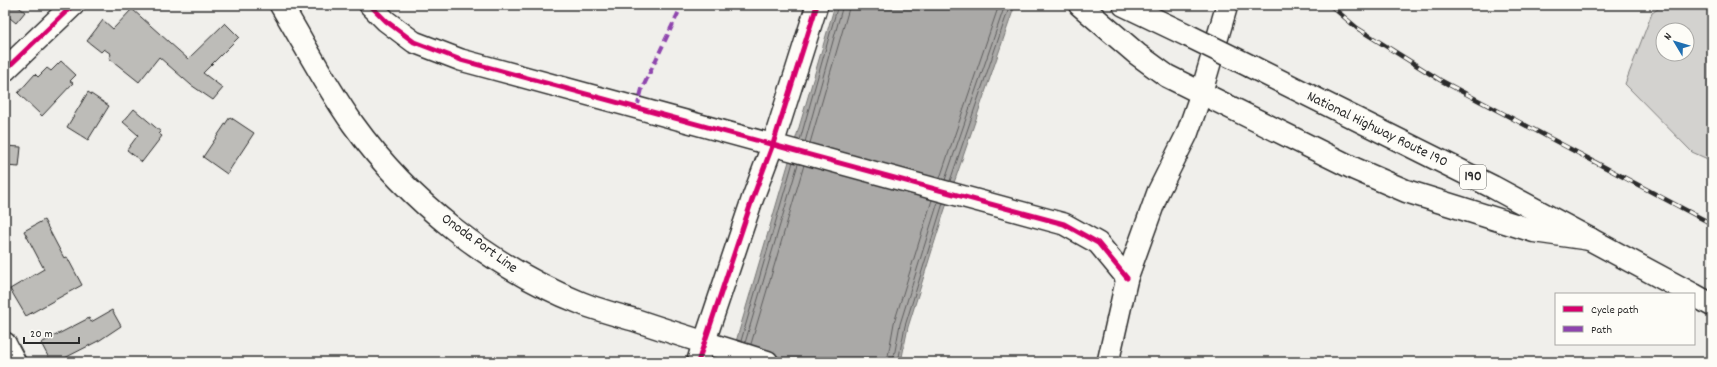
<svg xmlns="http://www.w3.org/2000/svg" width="1717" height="367" viewBox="0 0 1717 367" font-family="Dekko,sans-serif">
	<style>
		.green { fill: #d3d2cf; stroke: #7f7e7d; fill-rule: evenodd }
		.water { fill: #aaa9a7; stroke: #777775 }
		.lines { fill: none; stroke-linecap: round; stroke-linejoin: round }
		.shore { stroke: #5e5d5d; stroke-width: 1 }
		.building { fill: #bdbcb8; stroke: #2b2b2b }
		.street-casing { stroke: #2b2b2b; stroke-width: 24 }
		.secondary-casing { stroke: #2b2b2b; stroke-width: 25 }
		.highway-casing { stroke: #2b2b2b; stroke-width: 25 }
		.street { stroke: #fdfcf7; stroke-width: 21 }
		.secondary { stroke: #fdfcf7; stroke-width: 22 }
		.highway { stroke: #fdfcf7; stroke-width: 22 }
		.rail-casing { stroke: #2b2b2b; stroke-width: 4.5 }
		.rail { stroke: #fdfcf7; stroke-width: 3; stroke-dasharray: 9; stroke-linecap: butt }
		.highway-bridge-casing { stroke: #2b2b2b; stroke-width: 25; stroke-linecap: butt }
		.highway-bridge { stroke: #fdfcf7; stroke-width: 22 }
		.quiet { stroke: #8e44ad; stroke-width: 4; stroke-dasharray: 8 4; stroke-linecap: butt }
		.cycleway-casing { stroke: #fdfcf7; stroke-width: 8 }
		.cycleway { stroke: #d6006c; stroke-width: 5 }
		.labels { text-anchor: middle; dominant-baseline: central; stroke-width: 3; stroke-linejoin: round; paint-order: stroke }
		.shield { fill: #fdfcf7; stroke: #6a6a68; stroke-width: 1 }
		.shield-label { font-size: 14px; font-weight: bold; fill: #2b2b2b }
		.street-label { font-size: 15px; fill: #2b2b2b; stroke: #fdfcf7 }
	</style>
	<rect width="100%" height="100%" fill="#f0efeb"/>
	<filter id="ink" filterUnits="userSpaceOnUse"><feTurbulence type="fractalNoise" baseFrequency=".025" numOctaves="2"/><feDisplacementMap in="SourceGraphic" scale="8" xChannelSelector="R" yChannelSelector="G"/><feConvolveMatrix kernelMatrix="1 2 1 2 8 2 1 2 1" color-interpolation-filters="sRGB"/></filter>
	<g filter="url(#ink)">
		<path class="green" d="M1664 5H1712V161L1692 152 1625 84 1652 13ZM1663 30H1687V54H1663Z"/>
		<polygon class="water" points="835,5 1015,5 944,212 908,327 901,362 730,362"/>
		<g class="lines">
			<g class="shore">
				<polyline points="800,140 838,5"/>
				<polyline points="805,142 843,5"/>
				<polyline points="810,143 850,5"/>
				<polyline points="940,178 999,5"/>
				<polyline points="945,180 1005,5"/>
				<polyline points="950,181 1010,5"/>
				<polyline points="741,341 793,162"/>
				<polyline points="745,343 798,164"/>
				<polyline points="751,344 804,165"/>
				<polyline points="887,362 894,323 932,200"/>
				<polyline points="893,362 900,324 938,202"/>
				<polyline points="898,362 905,326 943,203"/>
			</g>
		</g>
		<g class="building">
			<polygon points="5,5 16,5 25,12 16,23 5,14"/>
			<polygon points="132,9 188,59 225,23 239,37 203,73 223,88 213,100 191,85 159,57 139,82 109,58 111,54 104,49 101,52 87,41 103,20 113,29"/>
			<polygon points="61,61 76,75 70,81 73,83 42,116 18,93 35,74 38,77 47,68 51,71"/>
			<polygon points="88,92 109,106 88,140 67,127"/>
			<polygon points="134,109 161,132 159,134 162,136 142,162 127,150 138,135 123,122"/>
			<polygon points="230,117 254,133 227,174 203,157"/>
			<polygon points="5,146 21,147 19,167 5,166"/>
			<polygon points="44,220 64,258 67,257 82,285 26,316 10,289 44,269 24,231"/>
			<polygon points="112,310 121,326 100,340 57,362 51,362 41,343 89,318 91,322"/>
		</g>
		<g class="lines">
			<g class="street-casing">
				<g id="street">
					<polyline points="370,5 386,21 414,42 461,60 1064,224 1098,243 1127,278"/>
					<polyline points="5,343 15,362"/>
					<polyline points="704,343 752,200 773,144 817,5"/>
					<polyline points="1108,362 1127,278 1158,192 1187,134 1201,94 1227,5"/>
				</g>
			</g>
			<g class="secondary-casing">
				<g id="secondary">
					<path d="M281 5C305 45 326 86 353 124 409 202 491 267 581 303 598 310 617 315 635 320 679 335 723 348 767 362"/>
					<polyline points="5,70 73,5"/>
					<polyline points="698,362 704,343"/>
				</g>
			</g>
			<g class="highway-casing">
				<g id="highway">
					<polyline points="1080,5 1137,54 1167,76 1355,169 1406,191 1534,231 1590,239"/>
					<polyline points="1124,5 1189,36"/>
					<polyline points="1252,67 1493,187 1692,294"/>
					<polyline points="1694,295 1712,305"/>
				</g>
			</g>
			<use href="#street" class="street"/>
			<use href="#secondary" class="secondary"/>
			<use href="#highway" class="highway"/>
			<g class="rail-casing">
				<polyline id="rail" points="1330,5 1357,28 1440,80 1712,224"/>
			</g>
			<use href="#rail" class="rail"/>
			<g class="highway-bridge-casing">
				<polyline id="highway-bridge" points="1189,36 1252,67"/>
			</g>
			<use href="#highway-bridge" class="highway-bridge"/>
			<polyline class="quiet" points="637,108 642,89 682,5"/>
			<g class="cycleway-casing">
				<g id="cycleway">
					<polyline points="370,5 386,21 414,42 461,60 1064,224 1098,243 1127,278"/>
					<polyline points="5,70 73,5"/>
					<polyline points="698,362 752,200 773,144 817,5"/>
				</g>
			</g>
			<use href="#cycleway" class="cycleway"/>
		</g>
	</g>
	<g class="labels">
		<rect class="shield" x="1460" y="165" width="26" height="24" rx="3"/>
		<g class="shield-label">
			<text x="1473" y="177">190</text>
		</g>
		<g class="street-label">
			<text transform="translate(1377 130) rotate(26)">National Highway Route 190</text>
			<text transform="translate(479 244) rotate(36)">Onoda Port Line</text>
		</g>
	</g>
	<rect width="1717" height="367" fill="none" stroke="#fdfcf7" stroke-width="20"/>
	<rect x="10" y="10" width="1697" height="347" fill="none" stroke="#2b2b2b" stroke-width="1.5" filter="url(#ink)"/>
	<rect x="1555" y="293" width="140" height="52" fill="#fdfcf7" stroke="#a9a8a5"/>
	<rect x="1563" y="306" width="20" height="6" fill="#d6006c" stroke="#a9a8a5"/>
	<text x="1591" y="313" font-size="12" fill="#2b2b2b">Cycle path</text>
	<rect x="1563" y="326" width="20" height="6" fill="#8e44ad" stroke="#a9a8a5"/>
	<text x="1591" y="333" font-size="12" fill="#2b2b2b">Path</text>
	<g transform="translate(1675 42) rotate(308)"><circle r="19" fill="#fdfcf7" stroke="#a9a8a5"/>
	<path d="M0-3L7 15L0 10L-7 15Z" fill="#1f6fb2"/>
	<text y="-6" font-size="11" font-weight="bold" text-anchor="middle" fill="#2b2b2b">N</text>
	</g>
	<path d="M24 337v6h55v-6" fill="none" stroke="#2b2b2b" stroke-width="2"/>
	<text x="30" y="337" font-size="12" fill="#2b2b2b" stroke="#fdfcf7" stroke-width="3" paint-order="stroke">20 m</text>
</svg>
